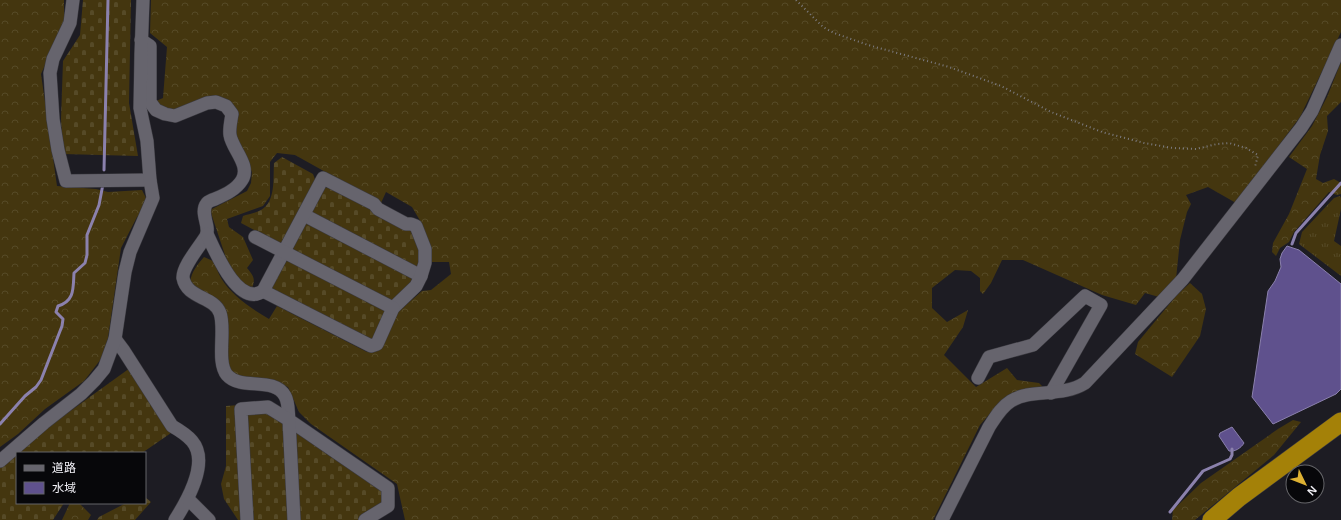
<svg xmlns="http://www.w3.org/2000/svg" width="1341" height="520" viewBox="0 0 1341 520" font-family="Arial,'Noto Sans JP',sans-serif">
	<style>
		.grass { fill: url(#grass-tufts) }
		.forest { fill: url(#forest-crowns) }
		.cemetery { fill: url(#cemetery-stones) }
		.water { fill: #5f518d; stroke: #8b81ad }
		.lines { fill: none; stroke-linecap: round; stroke-linejoin: round }
		.stream { stroke: #8b81ad; stroke-width: 3 }
		.minor-casing { stroke: #3b3a40; stroke-width: 14 }
		.highway-casing { stroke: #3b3a40; stroke-width: 20 }
		.path { stroke: #7e7d83; stroke-width: 2; stroke-dasharray: 1 3; stroke-linecap: butt }
		.minor { stroke: #66646d; stroke-width: 13 }
		.highway { stroke: #a48108; stroke-width: 19 }
	</style>
	<defs>
		<pattern id="grass-tufts" width="24" height="20" patternUnits="userSpaceOnUse"><rect width="24" height="20" fill="#44360f"/><path d="M3 7l-1-3M5 7V3M7 7l1-3M15 17l-1-3M17 17v-4M19 17l1-3" fill="none" stroke="#564a27"/></pattern>
		<pattern id="forest-crowns" width="20" height="18" patternUnits="userSpaceOnUse"><rect width="20" height="18" fill="#44360f"/><path d="M2 6a3 3 0 1 1 6 0M12 15a3 3 0 1 1 6 0" fill="none" stroke="#564a27"/></pattern>
		<pattern id="cemetery-stones" width="16" height="16" patternUnits="userSpaceOnUse"><rect width="16" height="16" fill="#44360f"/><path d="M2 7V4a2 2 0 0 1 4 0v3zM10 15v-3a2 2 0 0 1 4 0v3z" fill="#564a27"/></pattern>
	</defs>
	<rect width="100%" height="100%" fill="#1d1c23"/>
	<polygon class="grass" points="1340,196 1341,198 1341,209 1334,241 1341,246 1341,276 1299,244 1302,232 1334,198"/>
	<g class="forest">
		<polygon points="0,0 64,0 64,22 41,74 57,186 96,189 108,192 142,190 147,200 143,212 137,217 121,248 108,338 101,359 84,381 45,409 18,434 0,447"/>
		<path d="M151 0H1341V32L1300 117 1236 203 1208 187 1186 195 1191 204 1187 212 1180 240 1176 279 1159 297 1145 293 1136 305 1102 295 1023 260H1002L991 283 983 294 980 291V278L971 271 955 270 932 288V308L947 322 968 310 963 327 944 355 976 387 1007 368 1017 380 1039 383 1043 387 999 403 980 425 933 520H405L397 484 311 424 299 412 288 387 267 379 239 377 230 372 226 362 225 320 198 292 190 282C192 271 197 265 204 257L213 261C216 266 218 273 221 278 232 296 252 309 269 319L277 306 367 352 381 346 397 313 422 291 431 290 451 274 449 262H432L422 224 412 207 386 192 381 203 295 155 277 153 270 162V196L263 206 227 219 229 227 243 237 253 260 247 268C253 275 256 279 252 288L244 286 230 270 210 210 247 191 251 183 252 172 233 134 231 106 174 112 163 109 156 101 163 98 167 47 150 33Z"/>
		<polygon points="1341,62 1341,102 1327,116 1328,131 1320,155 1316,179 1323,183 1334,179 1341,183 1341,194 1337,195 1329,192 1294,232 1289,242 1280,248 1276,256 1272,252 1273,243 1289,214 1307,169 1289,157 1312,126 1327,97"/>
		<polygon points="1190,283 1202,294 1206,309 1200,336 1172,377 1135,354 1138,342 1176,296"/>
		<polygon points="1293,420 1301,422 1274,455 1195,520 1172,520 1173,510 1201,483 1278,429"/>
		<polygon points="70,503 79,503 91,515 88,520 62,520"/>
	</g>
	<g class="cemetery">
		<polygon points="83,0 131,0 129,103 138,156 63,154 61,119 63,61 80,35"/>
		<path d="M282 157 313 174 316 182 285 242 279 243 241 223 243 216C248 214 256 213 261 210 276 202 273 178 274 163Z"/>
		<polygon points="329,187 412,232 421,249 422,264 415,269 314,217 311,208 321,189"/>
		<polygon points="311,223 413,276 414,283 396,300 389,300 293,251 292,245 302,224"/>
		<polygon points="290,260 385,308 388,314 375,341 273,292 271,287 282,263"/>
		<polygon points="130,368 171,433 142,453 17,453 17,503 64,503 53,520 0,520 0,465 37,435"/>
		<polygon points="266,403 393,487 393,510 376,520 238,520 224,499 221,484 226,466 226,406"/>
		<polygon points="145,497 151,502 135,520 97,520 99,517 126,503 145,503"/>
	</g>
	<g class="water">
		<polygon points="1287,246 1299,250 1341,284 1341,389 1336,394 1273,424 1252,397 1268,291 1275,281 1281,267 1280,259 1282,253"/>
		<path d="M1232 427 1244 443C1241 448 1235 452 1229 451L1219 436 1220 433Z"/>
	</g>
	<g class="lines">
		<g class="stream">
			<polyline points="104,170 108,0"/>
			<polyline points="1292,244 1296,233 1341,183"/>
			<path d="M0 424 25 396 36 387 41 380 62 326 63 319 56 312 58 306C75 301 73 288 74 273L85 263 87 255V235L99 205 103 184"/>
			<polyline points="1170,512 1203,471 1230,459 1232,455 1232,449"/>
		</g>
		<g class="minor-casing">
			<g id="minor">
				<polyline points="73,0 70,23 53,59 50,73 53,119 58,150 66,181 150,180"/>
				<path d="M141 40 150 46V102L156 110 165 114 175 116 207 103 216 102 226 106 232 114C231 120 229 129 230 135 232 149 251 165 242 180 236 190 224 195 215 199 212 200 209 201 207 203 199 213 211 226 206 236 200 246 182 267 183 278 187 299 214 296 220 313 226 329 216 362 227 375 241 391 274 376 285 396 289 403 288 413 289 420L388 488V506L365 520"/>
				<polyline points="304,215 421,276"/>
				<path d="M207 234C215 251 238 308 263 291L323 178 374 204 378 209 406 224H411L416 226 425 249V263L421 276 416 286 393 308 377 344 371 346 263 291"/>
				<polyline points="255,237 393,308"/>
				<path d="M115 339 124 351 172 426C179 430 186 434 192 441 210 462 187 501 175 520"/>
				<polyline points="978,378 989,357 1033,345 1085,296 1101,305 1051,393"/>
				<polyline points="0,461 44,423 81,394 94,381 104,369 115,339 125,272 130,252 153,198 150,180 147,141 140,108 141,54 143,0"/>
				<polyline points="188,499 209,520"/>
				<polyline points="247,520 241,409 268,407 289,420 294,520"/>
				<path d="M942 520 989 427C995 418 1001 407 1011 401 1032 388 1061 398 1085 383L1183 279 1301 128 1312 111 1341 45"/>
			</g>
		</g>
		<g class="highway-casing">
			<polyline id="highway" points="1212,520 1239,497 1341,422"/>
		</g>
		<polyline class="path" points="796,0 823,27 834,33 868,45 949,67 1001,86 1051,112 1102,132 1144,143 1173,148 1196,149 1217,144 1229,143 1246,148 1258,155 1255,167"/>
		<use href="#minor" class="minor"/>
		<use href="#highway" class="highway"/>
	</g>
	<rect x="16" y="452" width="130" height="52" fill="#07070a" stroke="#656569"/>
	<rect x="24" y="465" width="20" height="6" fill="#66646d" stroke="#656569"/>
	<text x="52" y="472" font-size="12" fill="#f2f1f7">道路</text>
	<rect x="24" y="482" width="20" height="12" fill="#5f518d" stroke="#656569"/>
	<text x="52" y="492" font-size="12" fill="#f2f1f7">水域</text>
	<g transform="translate(1305 484) rotate(133)"><circle r="19" fill="#07070a" stroke="#656569"/>
	<path d="M0-3L7 15L0 10L-7 15Z" fill="#ddb133"/>
	<text y="-6" font-size="11" font-weight="bold" text-anchor="middle" fill="#f2f1f7">N</text>
	</g>
</svg>
